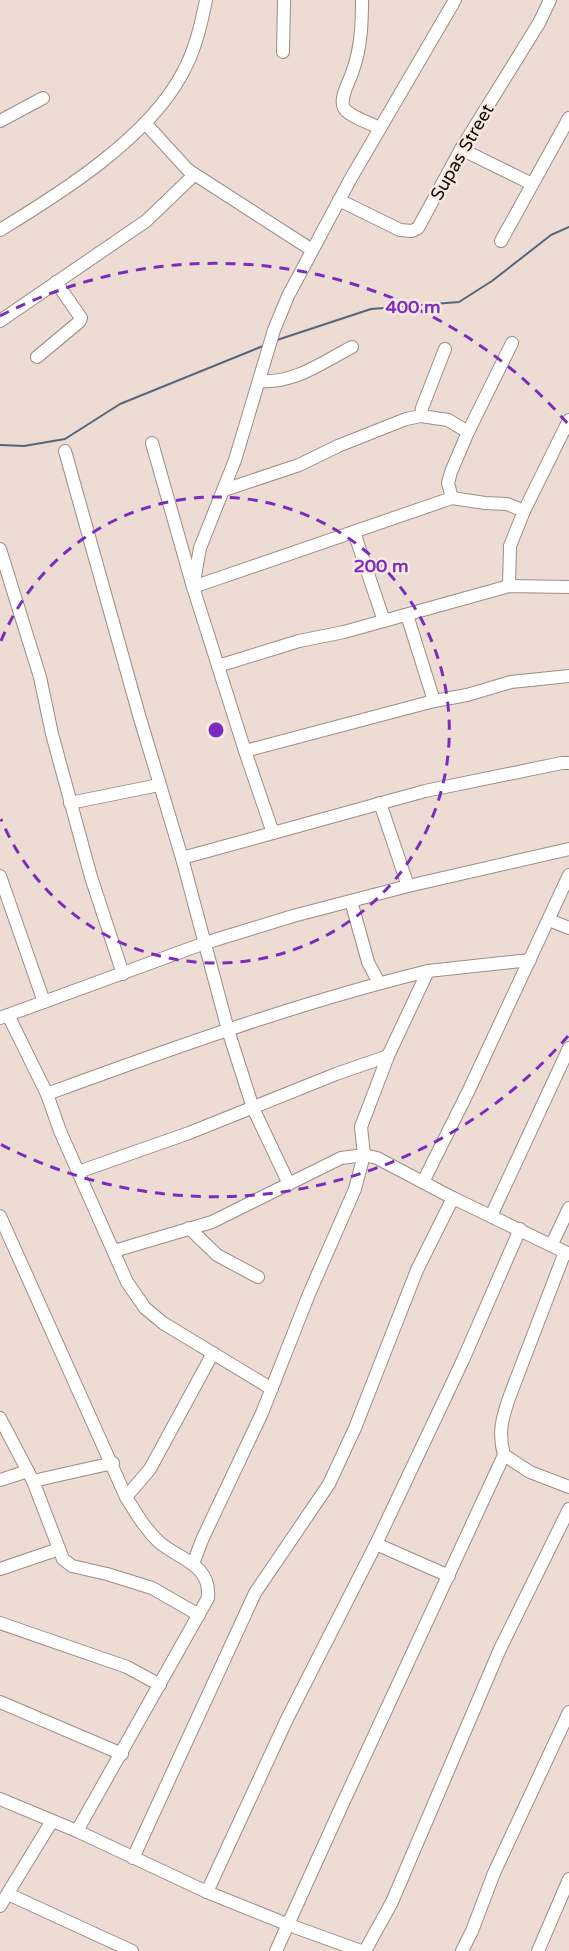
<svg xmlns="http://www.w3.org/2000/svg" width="569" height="1951" viewBox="0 0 569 1951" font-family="'Varela Round',sans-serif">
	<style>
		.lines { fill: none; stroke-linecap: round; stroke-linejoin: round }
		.stream { stroke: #57657c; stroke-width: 2 }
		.minor-casing { stroke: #9c8d85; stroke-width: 14 }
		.minor { stroke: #fff; stroke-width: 12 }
		.ring { fill: none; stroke: #7b2cbf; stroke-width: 3; stroke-dasharray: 10 8 }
		.labels { text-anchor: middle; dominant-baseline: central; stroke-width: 5; stroke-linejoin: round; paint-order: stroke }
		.street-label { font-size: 18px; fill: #100b08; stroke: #fae9e0 }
		.centre { fill: #7b2cbf; stroke: #fae9e0; stroke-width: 3 }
		.ring-label { font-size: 18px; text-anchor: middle; font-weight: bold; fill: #7b2cbf; stroke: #fae9e0; stroke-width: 5; stroke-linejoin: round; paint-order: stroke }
	</style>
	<rect width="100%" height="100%" fill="#ecdcd3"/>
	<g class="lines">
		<g class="stream">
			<polyline points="277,340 371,309 459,302 492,281 551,235 569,227"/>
			<polyline points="0,445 24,446 65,439 120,404 263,346"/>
		</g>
		<g class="minor-casing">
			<g id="minor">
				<path d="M362 0C362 25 361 49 352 73 349 82 339 99 344 108 348 116 372 124 380 128"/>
				<polyline points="283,52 284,0"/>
				<polyline points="0,121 43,98"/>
				<polyline points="145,123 188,170 312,250"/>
				<polyline points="461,149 532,184"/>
				<polyline points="339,200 400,230 412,231 418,228 461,149 539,23 550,0"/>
				<path d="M0 230C61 193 148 138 182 74 195 51 201 25 206 0"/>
				<polyline points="501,241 569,118"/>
				<polyline points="0,321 146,221 194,175"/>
				<polyline points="512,343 468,432 451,472 448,483 452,498 485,503 507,504 524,511"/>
				<polyline points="37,357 79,322 81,318 56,282"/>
				<path d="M259 381C294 384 321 363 352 347"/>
				<polyline points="421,416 422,408 445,349"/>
				<polyline points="152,443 193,587 245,751 273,833 182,858"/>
				<polyline points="65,451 139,715 182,858 228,1030 253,1108 289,1184"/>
				<polyline points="224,490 299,465 338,446 406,419 421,416 448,420 468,432"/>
				<polyline points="452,498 193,587 200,548 235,460 274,330 288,296 351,178 455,0"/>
				<polyline points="354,532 384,621"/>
				<polyline points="0,549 40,677 52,734 91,877 123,974"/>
				<polyline points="509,586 510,546 524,511 569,420"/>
				<polyline points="407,615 434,701"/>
				<polyline points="218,666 299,641 344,632 509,586 569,587"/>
				<polyline points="245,751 434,701 467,695 511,682 569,676"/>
				<polyline points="70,803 159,785"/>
				<polyline points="380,803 408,886"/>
				<polyline points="273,833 425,791 562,763 569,763"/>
				<polyline points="0,876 44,1002"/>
				<polyline points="351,901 368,962 379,983"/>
				<polyline points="549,920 569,928"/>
				<polyline points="8,1015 47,1094 60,1131 127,1282 145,1308 163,1323 272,1389"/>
				<polyline points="0,1018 205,943 293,916 408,886 569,849"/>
				<path d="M47 1094C170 1049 300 1002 428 971"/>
				<polyline points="78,1172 189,1133 336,1074 388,1056"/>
				<polyline points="423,1182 468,1092 569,875"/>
				<path d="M0 1216 126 1497C136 1513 145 1529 159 1542 180 1560 211 1564 208 1598L77 1831"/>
				<polyline points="491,1216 569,1048"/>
				<polyline points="189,1228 217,1255 258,1277"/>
				<polyline points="552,1244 569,1208"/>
				<polyline points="114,1251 212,1222 341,1158 364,1155 377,1158 453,1198 569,1254"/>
				<path d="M565 1252 509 1398C502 1419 498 1433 504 1455L530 1472 569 1487"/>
				<polyline points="0,1418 33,1481 63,1559 72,1566 107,1574 152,1588 199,1615"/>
				<polyline points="0,1480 28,1471"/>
				<polyline points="33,1481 113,1463"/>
				<polyline points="126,1497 150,1469 213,1353"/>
				<polyline points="376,1544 449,1576"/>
				<polyline points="193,1564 202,1540 262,1413 309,1294 355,1189 364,1155 361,1127 388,1056 428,971 530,960"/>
				<polyline points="0,1569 59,1549"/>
				<polyline points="0,1623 127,1667 160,1685"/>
				<polyline points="0,1702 122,1754"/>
				<polyline points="0,1799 77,1831 207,1892 289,1925 361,1951"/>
				<polyline points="133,1858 255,1593 329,1484 355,1428 417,1270 453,1198"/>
				<polyline points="207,1892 287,1719 376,1544 463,1360 520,1229"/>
				<polyline points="8,1894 132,1951"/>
				<polyline points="0,1906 52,1821"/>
				<polyline points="276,1951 343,1803 504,1455"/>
				<polyline points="365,1951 392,1902 500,1649 569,1509"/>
				<polyline points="462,1951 472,1931 494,1873 569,1712"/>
				<polyline points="538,1951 569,1879"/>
			</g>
		</g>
		<use href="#minor" class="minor"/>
	</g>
	<g class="ring">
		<path d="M1 641A233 233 0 1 1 1 819"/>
		<path d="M568 1036A467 467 0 0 1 0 1144M0 316A467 467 0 0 1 568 424"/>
	</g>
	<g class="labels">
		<g class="street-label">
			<text transform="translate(462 152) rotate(-60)">Supas Street</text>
		</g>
	</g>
	<circle cx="216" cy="730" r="9" class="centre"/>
	<g class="ring-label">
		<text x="413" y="313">400 m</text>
		<text x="381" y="572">200 m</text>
	</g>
</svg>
